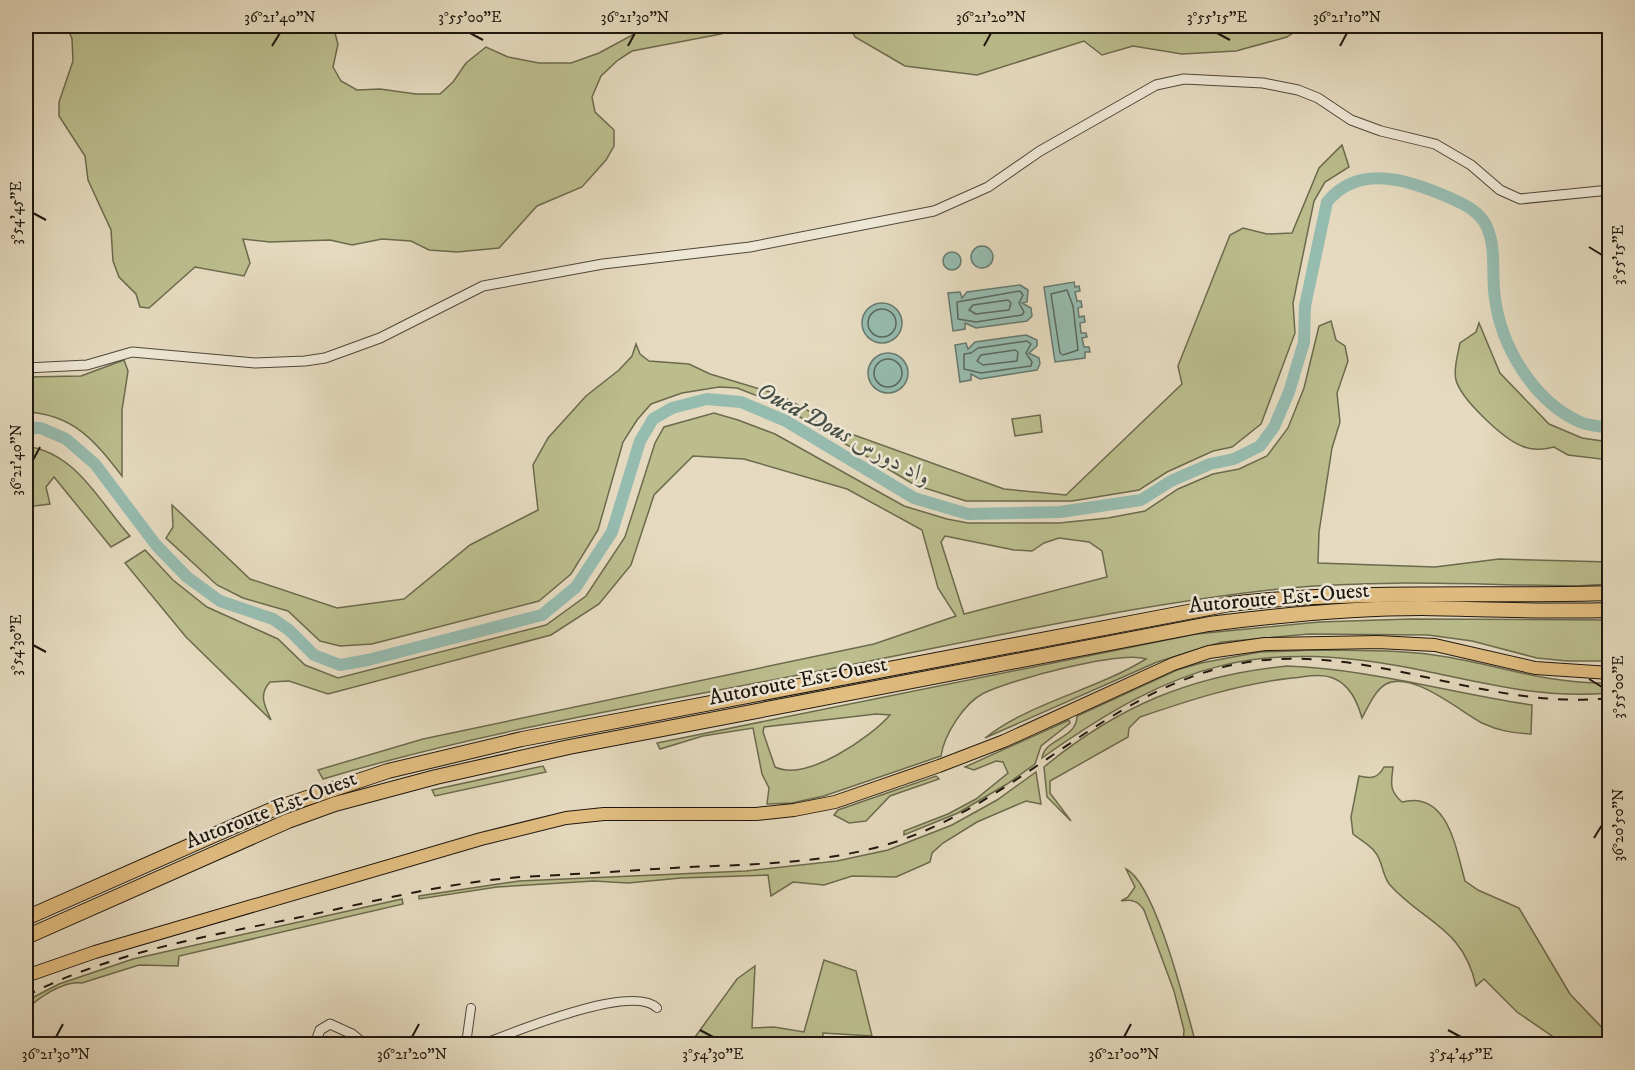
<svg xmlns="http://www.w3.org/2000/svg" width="1635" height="1070" viewBox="0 0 1635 1070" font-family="'IM FELL DW Pica',Amiri,serif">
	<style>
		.green { fill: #bbbd8d; stroke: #6c6a4d; stroke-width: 1.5; fill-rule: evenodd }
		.water { fill: #96bbaf; stroke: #66796e; stroke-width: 1.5 }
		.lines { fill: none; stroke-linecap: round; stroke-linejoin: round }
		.shore { stroke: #5a685e; stroke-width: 1.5 }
		.river { stroke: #96bbaf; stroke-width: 12 }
		.minor-casing { stroke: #4f473a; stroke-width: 10 }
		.tertiary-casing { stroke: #4f473a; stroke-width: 11 }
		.primary-casing { stroke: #1d160d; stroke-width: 14 }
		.motorway-casing { stroke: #1d160d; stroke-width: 16 }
		.minor { stroke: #eee7d5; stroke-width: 8 }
		.tertiary { stroke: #eee7d5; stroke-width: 9 }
		.primary { stroke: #e2bd80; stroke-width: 12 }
		.motorway { stroke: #e2bd80; stroke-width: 14 }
		.rail { stroke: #1d160d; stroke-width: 2; stroke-dasharray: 10 10; stroke-linecap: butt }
		.ticks { fill: none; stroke: #1d160d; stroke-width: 2 }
		.labels { text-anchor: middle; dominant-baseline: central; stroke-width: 5; stroke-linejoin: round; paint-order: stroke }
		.street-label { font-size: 22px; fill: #1d160d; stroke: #eee7d5 }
		.water-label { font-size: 24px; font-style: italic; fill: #475046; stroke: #eee7d5 }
		.neatline { fill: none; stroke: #1d160d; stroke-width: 2 }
		.ticks-label { font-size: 15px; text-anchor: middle; fill: #1d160d }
	</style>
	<rect width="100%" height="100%" fill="#e5dabf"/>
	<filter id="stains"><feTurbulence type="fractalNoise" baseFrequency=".00333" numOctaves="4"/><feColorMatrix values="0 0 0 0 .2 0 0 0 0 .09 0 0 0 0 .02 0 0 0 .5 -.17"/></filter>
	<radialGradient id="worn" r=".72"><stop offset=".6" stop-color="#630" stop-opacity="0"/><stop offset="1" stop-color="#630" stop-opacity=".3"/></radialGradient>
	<g class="green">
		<path d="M67 26H219C232 33 247 27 261 26 285 24 309 25 333 26L338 44 333 67 341 81 357 90 380 89 416 94H440L453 82 466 63 486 47 508 57 539 63H571L599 53 649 26H745L721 34 632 51 618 60 601 76 592 97 595 112 614 130V146L606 160 582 187 537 206 499 248 457 252 429 250 411 241 382 239 352 245 330 240 270 242 243 239 250 263 244 276 195 267 149 308 140 307 136 294 119 277 113 261 111 230 88 180 85 156 59 116V102L73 61 72 39Z"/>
		<polygon points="849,26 1303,26 1287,37 1236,51 1182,54 1133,46 1102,55 1084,41 977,75 905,66 855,37"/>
		<polygon points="1342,145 1349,167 1325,182 1314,201 1293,303 1295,333 1261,424 1232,447 1213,451 1167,472 1139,490 1072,501 966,501 915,485 778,404 737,388 719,387 682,393 651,404 637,420 623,442 598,530 571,574 539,601 372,644 340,646 320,641 288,611 243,598 217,585 166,538 173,527 172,505 250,579 337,608 404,599 470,545 538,510 533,465 548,438 586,396 619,370 632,356 636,344 640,354 649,361 689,364 710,374 780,395 814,414 815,421 1004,489 1066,495 1182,384 1178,366 1230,235 1243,228 1267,234 1292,233 1319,168"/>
		<path d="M1331 321 1336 340 1345 346 1348 361 1337 393 1340 422 1332 448 1319 532 1318 563 1435 567 1499 559 1609 562V584L1577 586C1481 585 1384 579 1289 588 1124 605 961 644 798 675 639 706 479 732 323 779L318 770 423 739 874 644 956 616 938 588 922 530 847 489 744 459 693 456 654 495 631 565 599 604 551 635 328 694 289 681 270 682C258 695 265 706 271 720L186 637 125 563 145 550 173 580 207 607 278 639 305 665 338 678 546 625 586 596 625 537 655 443 664 427 714 413 738 420 775 434 904 506 947 519 968 523H1059L1108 518 1145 511 1178 489 1213 474 1239 469 1267 456 1288 428 1304 388 1319 326ZM945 536 1014 550 1032 551 1044 543 1059 538 1089 542 1102 551 1107 577 964 614 941 542Z"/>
		<path d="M1479 323 1500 373 1549 424 1582 438 1609 442V460L1568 455 1554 447C1543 450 1533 451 1522 446 1503 439 1461 399 1456 380 1453 369 1458 354 1460 343L1476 332Z"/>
		<path d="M124 360 128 371 122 410V476C95 441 73 414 26 412V377L81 376Z"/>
		<polygon points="1040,415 1042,432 1015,436 1012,419"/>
		<path d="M26 446C77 453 99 502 130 536L111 547 54 477 46 487 50 504 26 507Z"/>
		<path d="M1410 619 1609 620V661H1567L1537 658 1472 641 1428 635 1309 634 1222 642 1157 662 985 738C1033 701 1094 691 1146 659 1121 650 1010 680 984 693 964 703 944 735 941 756L824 796 792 803 767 804 769 788 762 774 753 728 703 736 660 749 657 743 1196 634 1319 622ZM876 714 890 715C870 738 806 782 775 767L763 732 764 727Z"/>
		<path d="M1314 650C1358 651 1404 649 1447 657 1505 667 1548 684 1609 683V693C1545 699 1488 684 1425 671 1259 637 1179 661 1042 758 1045 738 1077 739 1077 716L1177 670 1201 663 1260 652Z"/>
		<path d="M1287 666C1371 669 1450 693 1532 705L1531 734C1513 733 1499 731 1482 723 1461 712 1412 670 1386 684 1375 690 1368 707 1362 718 1357 701 1350 685 1333 678 1320 673 1305 677 1292 678 1239 684 1190 700 1140 717L1129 728 1128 737 1050 781V793L1071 821 1047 797 1044 767C1118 706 1192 675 1287 666Z"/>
		<polygon points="1069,720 1070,723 1041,746 1035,764 1007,784 958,813 904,835 904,831 948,814 976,799 1008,773 1003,762 996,761 974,770 965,767"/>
		<polygon points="543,766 546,772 435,796 432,790"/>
		<path d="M1384 767H1393C1391 783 1389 791 1402 802 1448 790 1456 849 1465 881L1478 890 1519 908 1570 994 1609 1035V1044H1566L1561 1042 1517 1012 1484 979 1476 986C1463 927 1424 923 1390 885 1382 876 1383 861 1375 852 1370 845 1360 840 1353 834L1351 817 1359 776C1372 779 1378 778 1384 767Z"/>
		<polygon points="1036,772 1041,804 1026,801 977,822 943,843 932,853 930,862 896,877 852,876 824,885 793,882 771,896 768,875 681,878 628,883 594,881 497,887 419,899 419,896 519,881 746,871 837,861 888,850 952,825 997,800"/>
		<polygon points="936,776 939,779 890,796 866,821 849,823 834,815 838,810"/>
		<path d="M1126 869C1156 884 1186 1009 1196 1044H1183L1184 1030 1174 991 1144 910C1138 901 1132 899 1121 901L1128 897 1135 887Z"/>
		<path d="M402 899 403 904 179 956 178 966 139 965 82 983C64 980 38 998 26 1010V1001L59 984 133 959Z"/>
		<polygon points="824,960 856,971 872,1036 823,1033 822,1044 690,1044 737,979 755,966 752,1028 774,1027 804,1032"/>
	</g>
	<g class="water">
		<circle cx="982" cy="257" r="11"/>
		<circle cx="952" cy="261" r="9"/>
		<polygon points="1074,282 1075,287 1079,286 1080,291 1075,292 1077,301 1081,301 1082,307 1078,308 1079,317 1084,316 1085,322 1080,323 1081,333 1086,333 1087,337 1082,338 1084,347 1089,347 1090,352 1085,352 1085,358 1055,362 1044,287"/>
		<polygon points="1020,285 1028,290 1027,302 1022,303 1031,308 1032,316 1027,321 976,328 965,323 965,329 953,331 948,293 960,292 962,298 967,292"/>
		<circle cx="882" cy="323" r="20"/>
		<polygon points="1026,335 1037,340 1037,346 1029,353 1039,358 1040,364 1037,370 980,379 971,374 971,380 960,382 955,345 966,343 968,349 975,342"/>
		<circle cx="888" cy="373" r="20"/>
	</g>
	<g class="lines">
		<g class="shore">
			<polygon points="1067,290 1073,306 1078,350 1063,355 1060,353 1051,294"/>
			<polygon points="1020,291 1023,295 1019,303 1024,312 1022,315 976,322 958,319 957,302"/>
			<polygon points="1008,300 1011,303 1009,310 976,314 969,310 973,305"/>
			<circle cx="882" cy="323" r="14"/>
			<polygon points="1027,341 1031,344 1026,353 1032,362 1031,366 981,373 964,369 964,354 971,353 978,348"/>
			<polygon points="1015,350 1018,352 1017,361 983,365 977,361 981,355"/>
			<circle cx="888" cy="373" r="14"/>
		</g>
		<path class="river" d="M26 428H41L66 439 95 464 156 545 187 577 220 601 273 619 289 630 314 655 340 665 368 660 542 615 576 587 612 532 640 441 653 419 672 408 707 399 741 402 786 421 914 498 968 514 1060 512 1141 500 1171 481 1210 464 1234 459 1260 446 1274 427 1289 392 1304 342 1305 306 1327 202C1359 163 1409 180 1448 197 1463 204 1479 210 1487 227 1497 251 1491 273 1495 298 1501 346 1533 400 1578 421 1587 426 1600 426 1610 428"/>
		<g class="minor-casing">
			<g id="minor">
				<polyline points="466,1044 471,1008"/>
				<path d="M483 1044C514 1032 632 983 657 1008"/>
			</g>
		</g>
		<g class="tertiary-casing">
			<g id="tertiary">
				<polyline points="26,368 87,365 132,352 255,363 305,361 325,358 380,338 483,286 603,264 750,247 934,211 988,187 1040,151 1156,85 1184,79 1263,83 1298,90 1318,98 1351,120 1381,131 1435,144 1471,165 1500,190 1520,199 1610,190"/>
				<polyline points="315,1044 320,1030 330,1024 352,1034 364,1044"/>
			</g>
		</g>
		<g class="primary-casing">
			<polyline id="primary" points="26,976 95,952 481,839 566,818 604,814 756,814 794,810 835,802 939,766 1004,741 1173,664 1209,652 1265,644 1378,642 1435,645 1535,668 1610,673"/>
		</g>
		<g class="motorway-casing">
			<g id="motorway">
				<path d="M26 918 271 810 388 771 522 739 1230 604C1357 589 1482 597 1610 593"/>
				<path d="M26 937 288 821 335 804 436 777 569 747 1209 624C1280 615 1351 608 1422 608 1485 609 1547 612 1610 610"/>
			</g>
		</g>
		<use href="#minor" class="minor"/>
		<use href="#tertiary" class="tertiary"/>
		<use href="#primary" class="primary"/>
		<use href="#motorway" class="motorway"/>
		<path class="rail" d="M26 996C109 953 204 937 296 918 363 904 431 886 500 879 524 876 549 876 574 874 613 872 652 869 690 867 761 864 836 863 904 839 1030 794 1119 678 1256 661 1377 646 1489 711 1610 698"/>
	</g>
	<path class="ticks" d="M470 33 483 40M1217 33 1230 40M272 46 280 33M628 46 635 33M984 46 991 33M1340 46 1347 33M33 213 46 220M1589 247 1602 255M33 460 40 447M33 645 46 652M1589 679 1602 687M1594 838 1602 825M700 1030 713 1037M1448 1030 1461 1037M56 1037 63 1024M412 1037 419 1024M1124 1037 1131 1024"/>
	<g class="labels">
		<g class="street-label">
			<text transform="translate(1279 598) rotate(-5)">Autoroute Est-Ouest</text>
			<text transform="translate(798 681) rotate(-11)">Autoroute Est-Ouest</text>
			<text transform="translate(271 810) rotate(-21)">Autoroute Est-Ouest</text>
		</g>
		<g class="water-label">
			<text transform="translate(844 434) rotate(28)">Oued Dous واد دورس</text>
		</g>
	</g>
	<rect width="1635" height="1070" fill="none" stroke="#e5dabf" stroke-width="66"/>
	<rect x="33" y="33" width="1569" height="1004" class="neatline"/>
	<g class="ticks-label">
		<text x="280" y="22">36°21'40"N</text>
		<text x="470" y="22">3°55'00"E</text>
		<text x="635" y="22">36°21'30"N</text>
		<text x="991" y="22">36°21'20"N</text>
		<text x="1217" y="22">3°55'15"E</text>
		<text x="1347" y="22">36°21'10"N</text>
		<text transform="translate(16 213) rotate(-90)" y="5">3°54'45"E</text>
		<text transform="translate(1618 255) rotate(-90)" y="5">3°55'15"E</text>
		<text transform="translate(16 460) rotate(-90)" y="5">36°21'40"N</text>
		<text transform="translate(16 645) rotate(-90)" y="5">3°54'30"E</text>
		<text transform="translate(1618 687) rotate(-90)" y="5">3°55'00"E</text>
		<text transform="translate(1618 825) rotate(-90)" y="5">36°20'50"N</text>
		<text x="56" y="1059">36°21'30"N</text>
		<text x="412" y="1059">36°21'20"N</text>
		<text x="713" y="1059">3°54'30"E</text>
		<text x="1124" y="1059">36°21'00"N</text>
		<text x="1461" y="1059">3°54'45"E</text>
	</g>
	<rect width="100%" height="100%" filter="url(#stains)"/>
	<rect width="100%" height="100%" fill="url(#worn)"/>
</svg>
